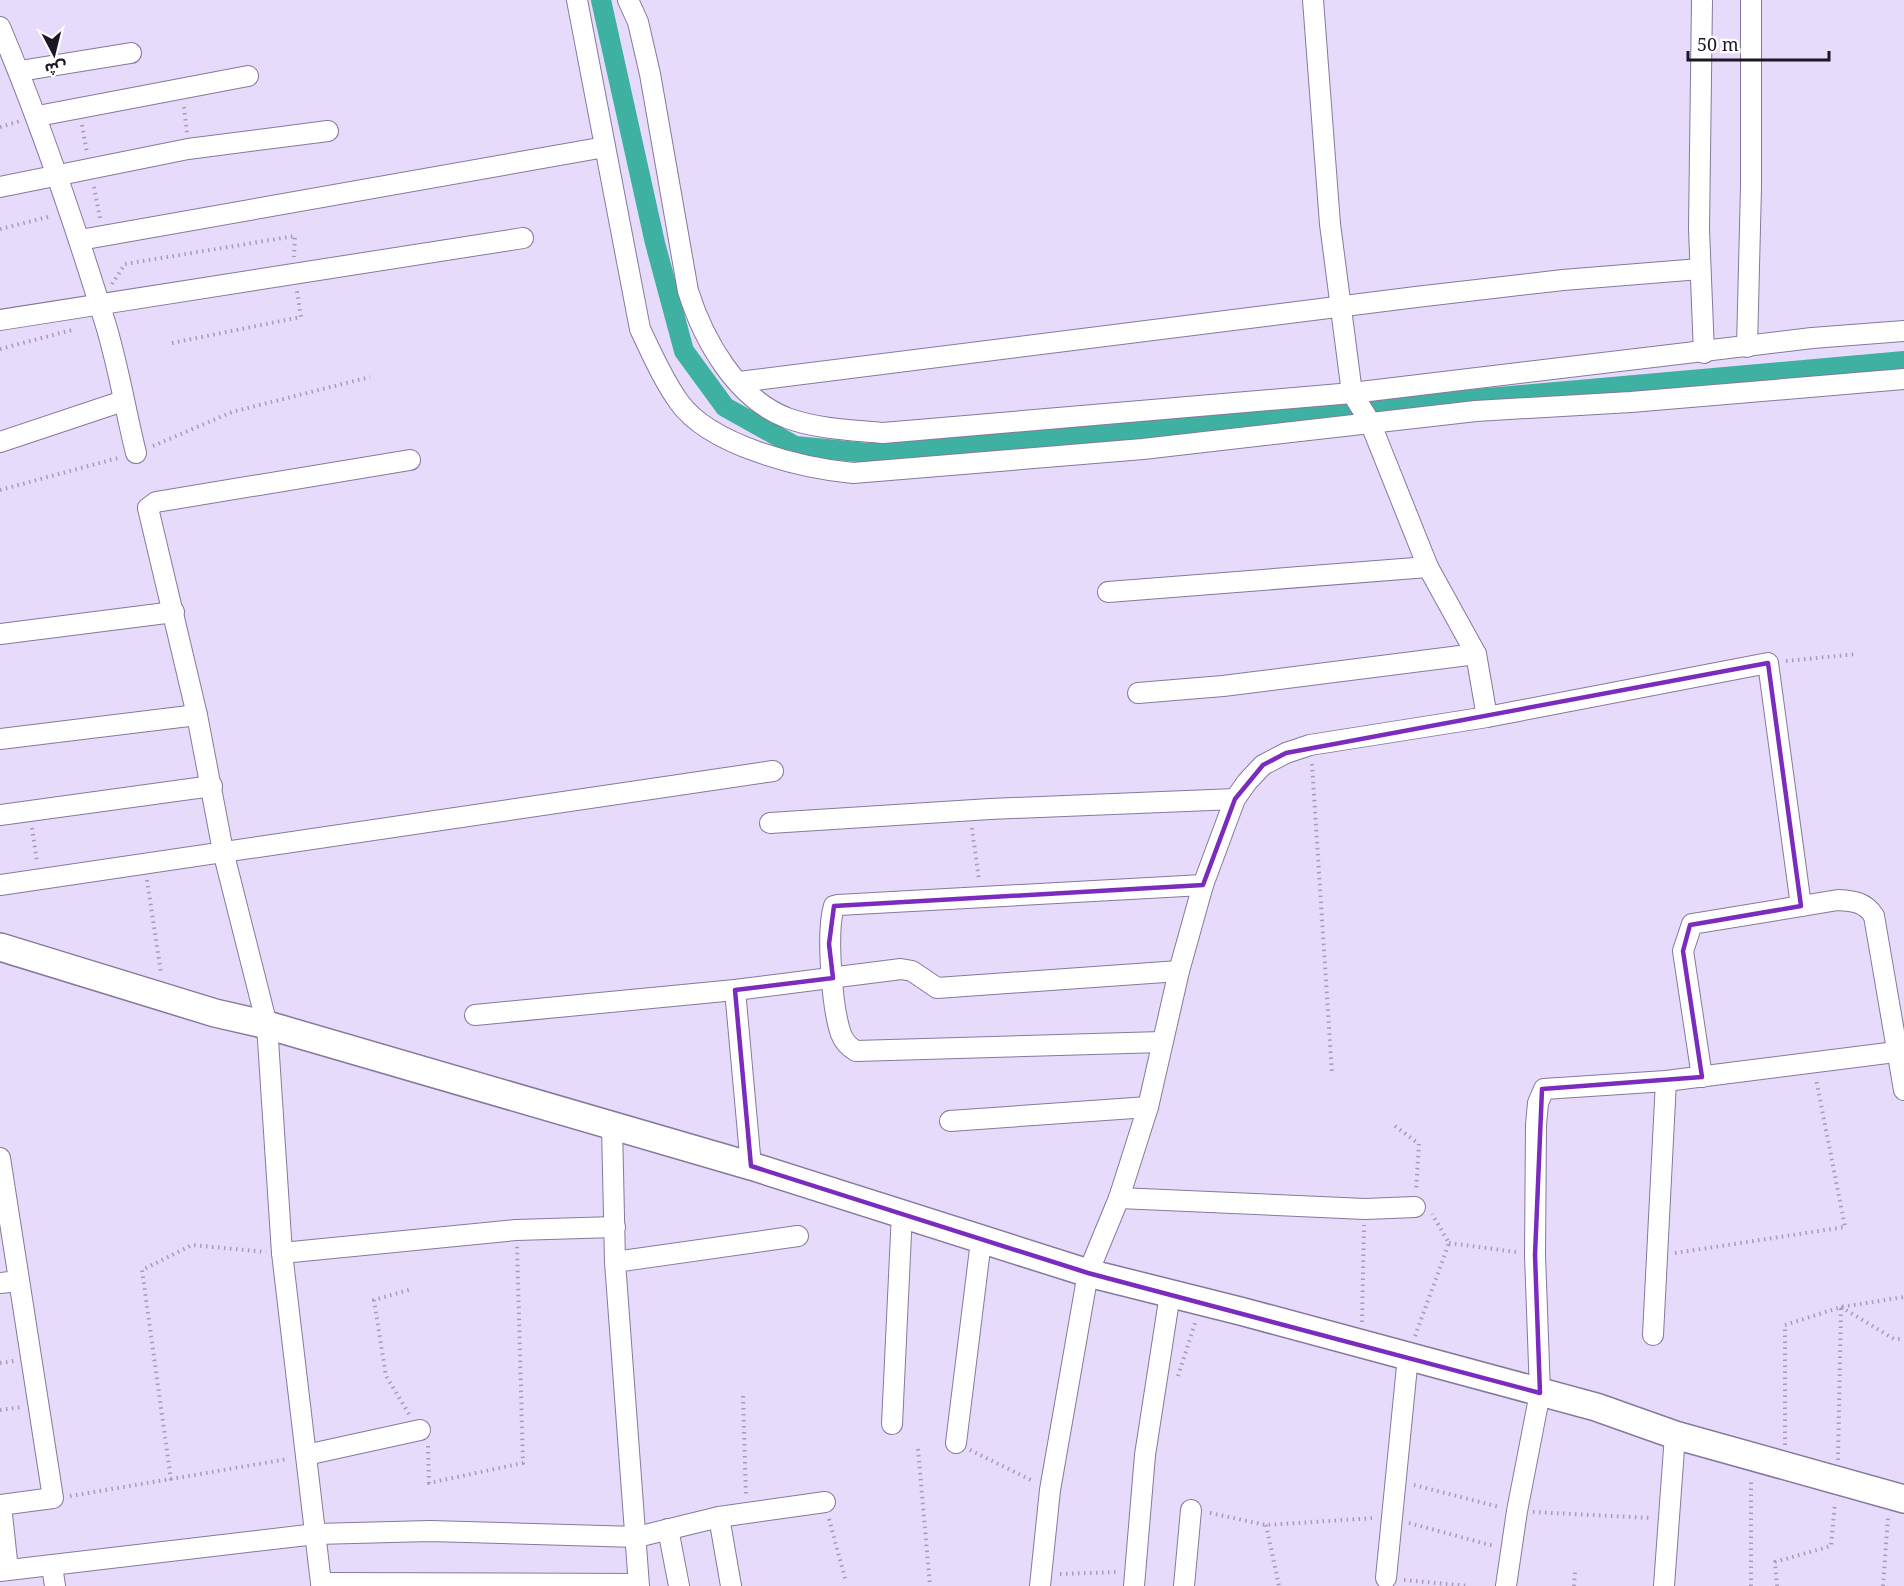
<svg xmlns="http://www.w3.org/2000/svg" width="1904" height="1586" viewBox="0 0 1904 1586" font-family="'Noto Serif','Noto Sans Arabic',serif">
	<style>
		.lines { fill: none; stroke-linecap: round; stroke-linejoin: round }
		.canal { stroke: #3eb1a2; stroke-width: 20 }
		.street-casing { stroke: #87789d; stroke-width: 22 }
		.secondary-casing { stroke: #87789d; stroke-width: 30 }
		.path { stroke: #a69cb6; stroke-width: 4; stroke-dasharray: 1.5 4.5; stroke-linecap: butt }
		.street { stroke: #fff; stroke-width: 20 }
		.secondary { stroke: #fff; stroke-width: 27 }
		.marked { fill: none; stroke: #7b2cbf; stroke-width: 4.5; stroke-linejoin: round }
	</style>
	<rect width="100%" height="100%" fill="#e7dbfc"/>
	<g class="lines">
		<polyline class="canal" points="601,0 655,243 684,351 725,407 795,446 868,453 1904,361"/>
		<g class="street-casing">
			<g id="street">
				<path d="M577 0 640 329C652 354 663 380 679 402 710 446 802 468 853 473L1143 449 1476 411 1631 402 1904 379"/>
				<path d="M628 0 638 22 650 74 688 291C704 341 736 398 787 418 817 429 852 430 883 433L1352 393 1812 338 1904 331"/>
				<polyline points="1313,0 1330,224 1352,393 1370,422 1428,567 1476,654 1487,717"/>
				<polyline points="1702,0 1699,229 1704,353"/>
				<path d="M0 27C41 124 73 219 104 319 118 363 125 409 136 453"/>
				<polyline points="20,71 131,53"/>
				<polyline points="38,116 248,76"/>
				<polyline points="0,187 188,149 328,131"/>
				<polyline points="80,240 605,147"/>
				<polyline points="0,320 523,238"/>
				<polyline points="1747,347 1751,187 1751,0"/>
				<polyline points="739,382 1416,297 1563,280 1700,269"/>
				<polyline points="0,442 123,401"/>
				<polyline points="1108,592 1428,567"/>
				<polyline points="0,634 174,612"/>
				<polyline points="1138,693 1223,686 1476,654"/>
				<polyline points="0,739 197,715"/>
				<polyline points="0,815 212,786"/>
				<polyline points="770,823 990,809 1235,799"/>
				<polyline points="0,885 773,771"/>
				<polyline points="735,990 751,1166"/>
				<polyline points="475,1015 735,990 901,969 912,971 937,988 1179,971"/>
				<path d="M1162 1042 856 1051C849 1047 844 1042 841 1034 832 1008 826 932 834 906L838 905 1203 885"/>
				<path d="M1702 1077 1683 951 1692 924 1838 900C1854 901 1865 902 1874 916L1904 1090"/>
				<polyline points="950,1121 1148,1107"/>
				<polyline points="612,1126 615,1262 639,1586"/>
				<polyline points="0,1158 53,1498 0,1505"/>
				<polyline points="1119,1198 1365,1209 1415,1207"/>
				<polyline points="282,1253 516,1230 615,1227"/>
				<polyline points="615,1262 798,1236"/>
				<polyline points="0,1283 19,1281"/>
				<polyline points="1653,1335 1666,1081"/>
				<polyline points="892,1424 902,1213"/>
				<polyline points="956,1443 981,1241"/>
				<polyline points="306,1455 420,1430"/>
				<polyline points="1,1505 8,1570"/>
				<polyline points="719,1517 731,1586"/>
				<polyline points="668,1529 679,1586"/>
				<polyline points="52,1566 55,1586"/>
				<polyline points="0,1571 316,1534 430,1531 637,1537 719,1517 825,1502"/>
				<polyline points="1386,1578 1408,1356"/>
				<polyline points="321,1583 282,1253 267,1025 223,851 197,715 148,508 156,502 410,460"/>
				<polyline points="322,1586 321,1583 638,1584"/>
				<polyline points="1040,1586 1050,1490 1088,1273 1119,1198 1148,1107 1179,971 1203,885 1235,799 1247,782 1263,765 1286,753 1310,745 1487,717 1768,663 1801,906"/>
				<polyline points="1134,1586 1145,1455 1170,1294"/>
				<polyline points="1184,1586 1191,1510"/>
				<polyline points="1506,1586 1517,1511 1540,1393 1535,1255 1536,1125 1538,1103 1544,1089 1666,1081 1904,1051"/>
				<polyline points="1664,1586 1675,1435"/>
			</g>
		</g>
		<g class="secondary-casing">
			<polyline id="secondary" points="0,947 215,1013 267,1025 751,1166 1088,1273 1240,1311 1596,1407 1675,1435 1904,1499"/>
		</g>
		<g class="path">
			<polyline points="184,107 187,133"/>
			<polyline points="82,125 87,153"/>
			<polyline points="0,127 20,121"/>
			<polyline points="94,187 100,218"/>
			<polyline points="0,229 52,216"/>
			<polyline points="112,284 125,264 295,236 294,257"/>
			<polyline points="172,343 301,317 297,291"/>
			<polyline points="0,349 72,330"/>
			<polyline points="153,446 232,412 370,377"/>
			<polyline points="0,490 118,458"/>
			<polyline points="1786,661 1857,654"/>
			<polyline points="1312,764 1332,1074"/>
			<polyline points="32,828 37,862"/>
			<polyline points="972,828 979,880"/>
			<polyline points="147,880 161,973"/>
			<polyline points="1395,1126 1419,1144 1416,1191"/>
			<polyline points="1449,1243 1516,1252"/>
			<polyline points="1675,1253 1845,1227 1816,1079"/>
			<polyline points="1841,1307 1894,1339 1904,1339"/>
			<polyline points="1362,1322 1364,1225"/>
			<polyline points="1415,1336 1449,1243 1432,1214"/>
			<polyline points="0,1363 14,1361"/>
			<polyline points="1178,1376 1195,1323"/>
			<polyline points="743,1396 746,1496"/>
			<polyline points="0,1410 22,1407"/>
			<polyline points="409,1414 386,1376 374,1300 412,1289"/>
			<polyline points="1785,1445 1785,1325 1841,1307 1904,1297"/>
			<polyline points="428,1446 429,1483 523,1463 517,1246"/>
			<polyline points="918,1449 930,1586"/>
			<polyline points="970,1450 1033,1481"/>
			<polyline points="1838,1460 1841,1307"/>
			<polyline points="171,1480 142,1270 192,1245 266,1252"/>
			<polyline points="1414,1485 1499,1507"/>
			<polyline points="70,1496 288,1459"/>
			<polyline points="1533,1512 1652,1518"/>
			<polyline points="1210,1513 1266,1525 1375,1518"/>
			<polyline points="829,1519 846,1582"/>
			<polyline points="1409,1523 1494,1546"/>
			<polyline points="1266,1525 1279,1586"/>
			<polyline points="1060,1574 1118,1572"/>
			<polyline points="1404,1580 1469,1586"/>
			<polyline points="1574,1586 1575,1571"/>
			<polyline points="1751,1586 1751,1479"/>
			<polyline points="1777,1586 1775,1562 1831,1546 1835,1503"/>
			<polyline points="1883,1586 1888,1517"/>
		</g>
		<use href="#street" class="street"/>
		<use href="#secondary" class="secondary"/>
	</g>
	<path class="marked" d="M1768 663 1801 906 1690 925 1683 951 1702 1077 1542 1089 1535 1255 1540 1393 1088 1273 751 1166 735 990 833 978 829 944 834 906 1203 885 1235 799 1263 765 1286 753Z"/>
	<g transform="translate(54 54) rotate(173)" stroke="#ffffff" stroke-width="4.5" paint-order="stroke">
	<path d="M0-4.5L10 22L0 15L-10 22Z" fill="#1d1725"/>
	<text y="-9" font-size="16" font-weight="bold" text-anchor="middle" fill="#1d1725">ش</text>
	</g>
	<path d="M1688 51v9h141v-9" fill="none" stroke="#1d1725" stroke-width="3"/>
	<text x="1697" y="51" font-size="18" fill="#1d1725" stroke="#ffffff" stroke-width="4.5" paint-order="stroke">50 m</text>
</svg>
